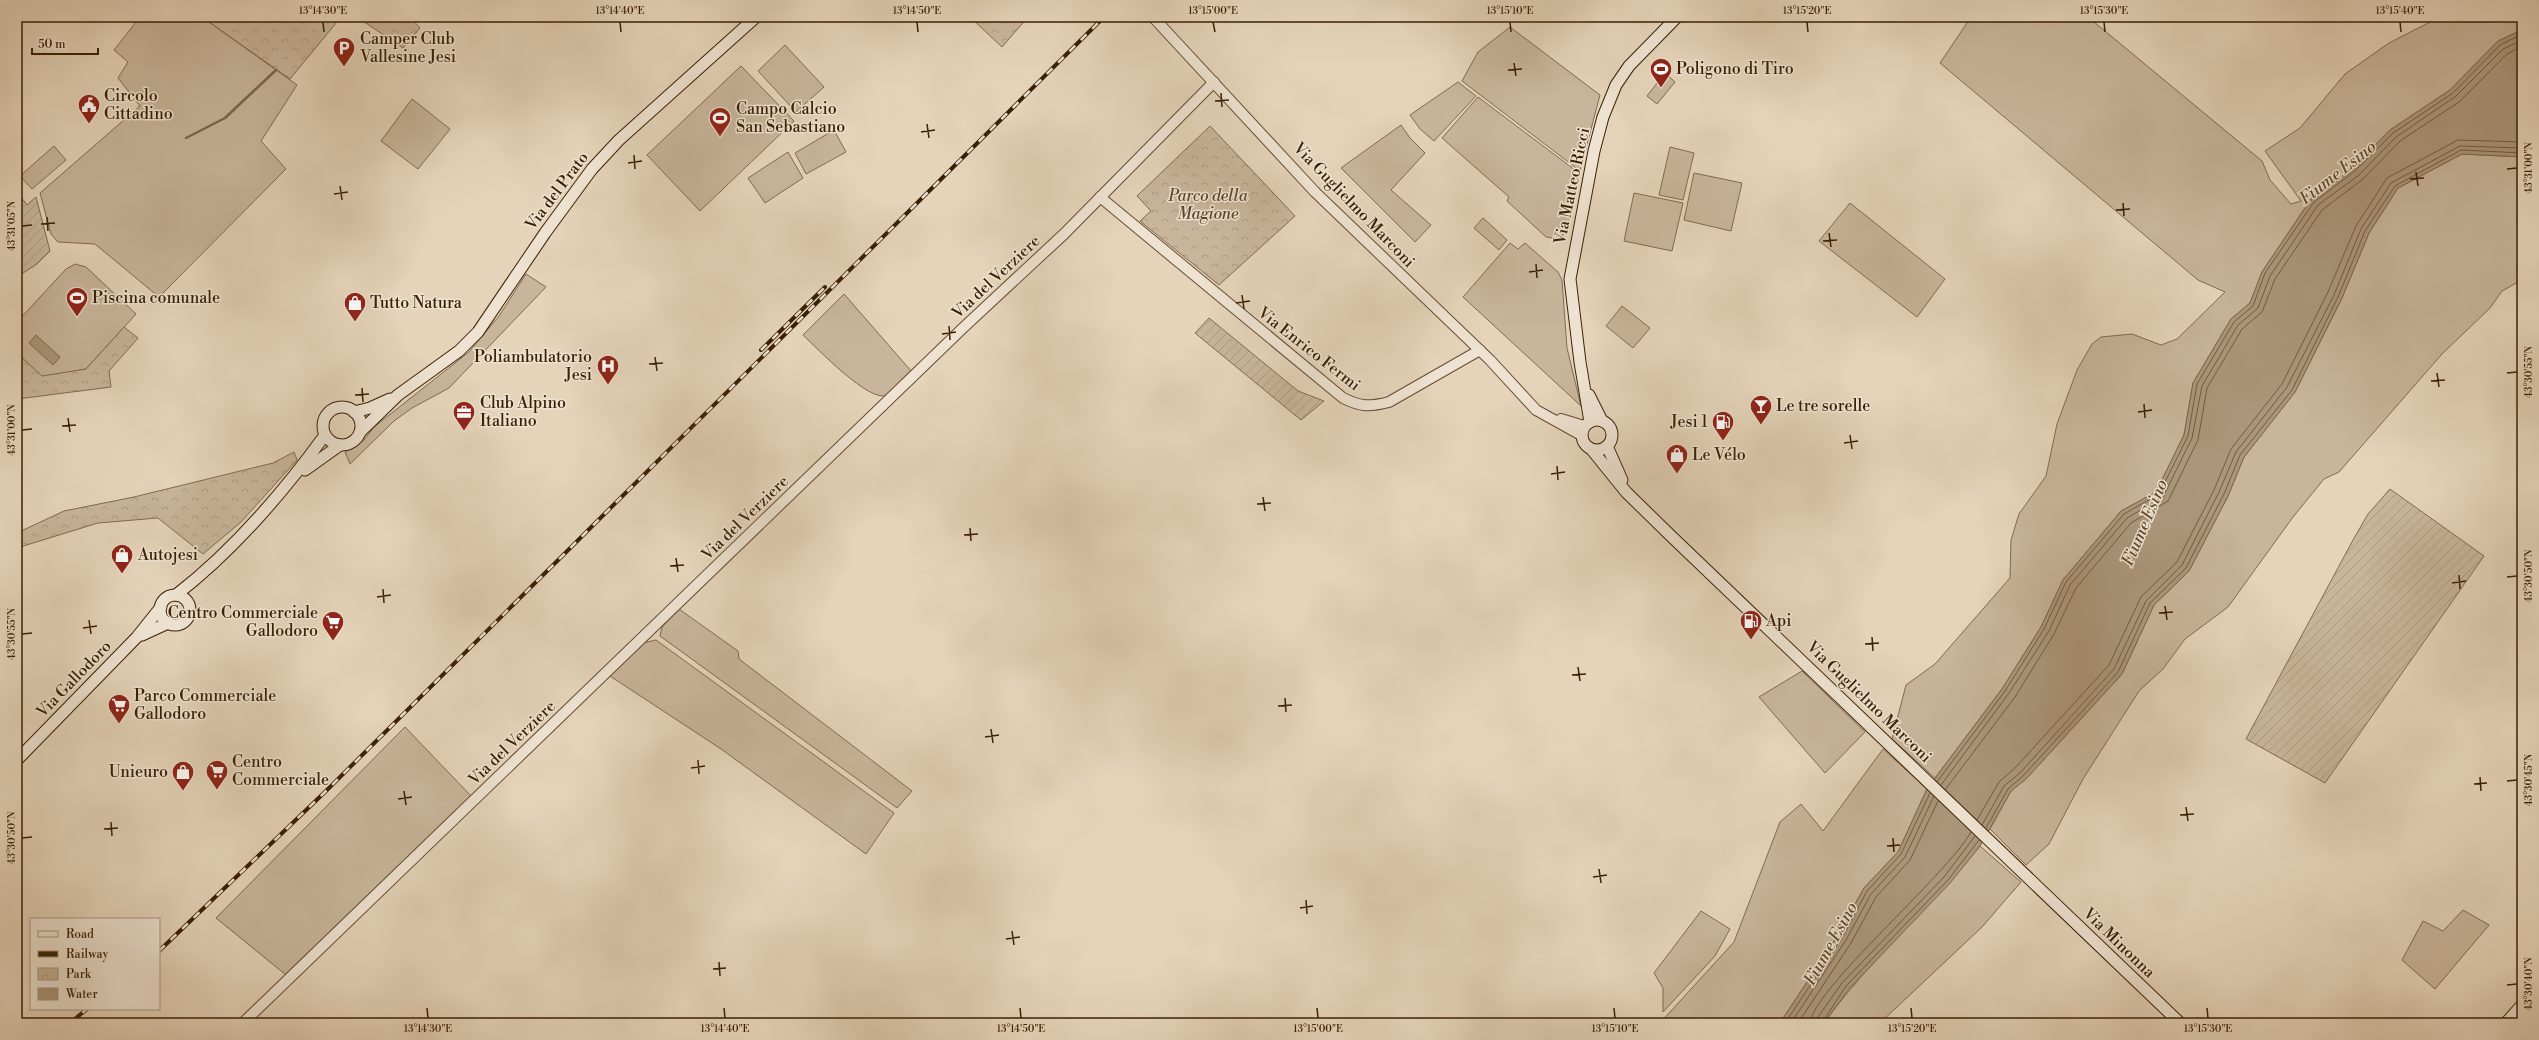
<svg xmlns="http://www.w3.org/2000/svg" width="2539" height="1040" viewBox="0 0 2539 1040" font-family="'Libre Bodoni',serif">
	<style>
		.grass { fill: #c8b59b; stroke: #826a4e }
		.park { fill: url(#park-crowns); stroke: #826a4e }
		.garden { fill: url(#garden-furrows); stroke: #826a4e }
		.water { fill: #ab967b; stroke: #7e664b }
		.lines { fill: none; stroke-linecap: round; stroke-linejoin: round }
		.shore { stroke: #735a3e; stroke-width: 1 }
		.stream { stroke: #7e664b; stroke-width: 2.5 }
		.tertiary-casing { stroke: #664c30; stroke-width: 12 }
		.secondary-casing { stroke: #3b1f02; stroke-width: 13 }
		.tertiary { stroke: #eee3d2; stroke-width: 10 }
		.secondary { stroke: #eee3d2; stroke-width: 11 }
		.rail-casing { stroke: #3b1f02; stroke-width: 4 }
		.rail { stroke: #eee3d2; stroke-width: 2.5; stroke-dasharray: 8; stroke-linecap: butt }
		.ticks { fill: none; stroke: #3b1f02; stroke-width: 1.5 }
		.labels { text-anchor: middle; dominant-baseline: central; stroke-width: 3; stroke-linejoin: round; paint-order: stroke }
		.poi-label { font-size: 16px; fill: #3b1f02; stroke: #eee3d2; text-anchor: start }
		.street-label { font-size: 16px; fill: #3b1f02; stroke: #eee3d2 }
		.park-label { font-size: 16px; font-style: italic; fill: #5e4428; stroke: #eee3d2 }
		.water-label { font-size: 17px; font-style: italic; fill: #62492c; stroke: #eee3d2 }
		.neatline { fill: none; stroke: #3b1f02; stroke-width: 1.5 }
		.ticks-label { font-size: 10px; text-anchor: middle; fill: #3b1f02 }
	</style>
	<defs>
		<pattern id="park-crowns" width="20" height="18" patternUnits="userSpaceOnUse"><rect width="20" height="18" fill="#c8b59b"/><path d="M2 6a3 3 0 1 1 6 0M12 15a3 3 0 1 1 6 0" fill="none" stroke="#ad9b84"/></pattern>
		<pattern id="garden-furrows" width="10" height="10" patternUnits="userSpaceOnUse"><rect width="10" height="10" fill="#c8b59b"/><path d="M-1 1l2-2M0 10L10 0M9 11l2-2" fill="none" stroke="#ad9b84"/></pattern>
	</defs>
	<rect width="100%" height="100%" fill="#e5d4ba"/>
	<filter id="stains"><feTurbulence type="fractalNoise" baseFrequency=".005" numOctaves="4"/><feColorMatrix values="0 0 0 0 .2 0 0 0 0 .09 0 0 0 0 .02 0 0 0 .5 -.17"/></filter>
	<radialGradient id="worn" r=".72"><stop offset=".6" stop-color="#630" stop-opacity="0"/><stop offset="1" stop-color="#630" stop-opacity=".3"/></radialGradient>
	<g class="grass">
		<polygon points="140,17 202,17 297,85 261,141 286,169 159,297 95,244 58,242 51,234 40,193 140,106 118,78 128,62 114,50"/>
		<polygon points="1971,17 2088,17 2262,161 2270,180 2291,204 2301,201 2265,151 2300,128 2345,74 2389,43 2440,17 2522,17 2522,30 2498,41 2450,90 2390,130 2353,168 2311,199 2262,272 2250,303 2231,319 2193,383 2184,435 2156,492 2121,511 2063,580 2041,627 2002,689 1935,778 1892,739 1906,685 1935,664 2010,578 2011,540 2019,514 2046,476 2057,424 2077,370 2092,344 2101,337 2132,334 2161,345 2177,339 2225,292 2198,280 1940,63"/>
		<polygon points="1510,27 1600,95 1580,171 1462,81 1478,52"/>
		<polygon points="785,45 824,87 796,112 758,71"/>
		<polygon points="741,66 794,121 700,211 647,155"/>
		<polygon points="1665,73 1675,82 1657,104 1647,96"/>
		<polygon points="1458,82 1476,96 1434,141 1420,129 1410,115"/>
		<polygon points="1478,97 1579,173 1566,232 1558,239 1546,237 1507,201 1509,197 1442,138"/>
		<polygon points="412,99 450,129 418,169 381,141"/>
		<polygon points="1401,125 1410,138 1425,153 1391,190 1431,225 1415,242 1341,168"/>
		<polygon points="834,130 846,152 806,174 795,153"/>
		<polygon points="54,146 66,160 32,189 20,176"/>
		<polygon points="1670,147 1694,153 1683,200 1659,195"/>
		<polygon points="788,152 803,178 765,203 748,178"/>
		<polygon points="2462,154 2522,157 2522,280 2502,291 2490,308 2442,354 2339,472 2324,479 2293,517 2228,607 2185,639 2163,669 2139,691 2083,779 2049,844 2026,865 1990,829 2011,791 2026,779 2122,674 2154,605 2189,571 2228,496 2244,457 2295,392 2342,298 2369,233 2398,188"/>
		<polygon points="1694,173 1742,183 1731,231 1684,220"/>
		<polygon points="1634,193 1683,203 1672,251 1624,241"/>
		<polygon points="1850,203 1945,279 1917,317 1819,241"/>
		<polygon points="1483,218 1507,240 1499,250 1474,228"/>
		<polygon points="1510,243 1518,249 1525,243 1558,272 1562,280 1567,348 1581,406 1463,297"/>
		<polygon points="75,264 86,267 136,314 86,369 42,377 17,353 17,322 66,269"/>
		<polygon points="526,274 546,287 449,388 412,408 394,421 350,464 345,452 364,440 374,427 469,352 499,316"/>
		<path d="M844 294 912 372C904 378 896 391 887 395 870 404 816 347 803 335Z"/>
		<polygon points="1622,306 1650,328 1633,348 1606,326"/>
		<polygon points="679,609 738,651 739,659 912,791 897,808 660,636 662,627"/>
		<polygon points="656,640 894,813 866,854 721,749 610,676 643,643"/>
		<polygon points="1802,671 1865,732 1825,773 1759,697"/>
		<polygon points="405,727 472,797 286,975 216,918"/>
		<polygon points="1883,749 1927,789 1898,852 1864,888 1838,935 1780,1023 1660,1023 1734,942 1780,822 1801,804 1823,831"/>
		<path d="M1980 846 2021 882 1982 927 1880 1023H1824C1870 959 1931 907 1980 846Z"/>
		<polygon points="2463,910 2489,925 2435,989 2402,960 2423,921 2443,931"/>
		<polygon points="1701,911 1730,929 1715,956 1663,1012 1663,988 1654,973"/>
	</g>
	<g class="park">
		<polygon points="202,17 341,17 290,79"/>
		<polygon points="357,17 410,17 420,28 403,48"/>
		<polygon points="973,17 1028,17 1002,47 971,18"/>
		<polygon points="1210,126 1295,216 1219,285 1140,221 1151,211 1137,196"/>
		<polygon points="124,327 138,338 109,371 111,387 17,399 17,353 42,376 86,369"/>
		<polygon points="294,452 297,460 241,522 203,554 158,518 98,523 17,548 17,533 64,511 134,497 273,463"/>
	</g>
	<g class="garden">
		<polygon points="17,180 18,193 27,205 36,197 50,251 37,264 17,277"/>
		<polygon points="1209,318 1298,391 1324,401 1301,420 1195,333"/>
		<polygon points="2390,489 2484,556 2325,783 2246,739 2353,540 2368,514"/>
	</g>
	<g class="water">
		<polygon points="2522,30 2522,157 2462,154 2398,188 2369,233 2342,298 2295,392 2244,457 2228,496 2189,571 2154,605 2122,674 2026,779 2011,791 1980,846 1951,882 1849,989 1824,1023 1780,1023 1838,935 1864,888 1898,852 1927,789 2002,689 2041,627 2063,580 2121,511 2156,492 2184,435 2193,383 2231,319 2250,303 2262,272 2311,199 2353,168 2390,130 2450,90 2498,41"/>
		<polygon points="36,335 60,357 53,365 29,343"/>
	</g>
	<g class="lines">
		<g class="shore">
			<polyline points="1937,782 2005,691 2044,629 2066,582 2124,514 2159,494 2188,436 2197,384 2234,322 2253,306 2265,273 2314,202 2355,171 2393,133 2453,93 2500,45 2522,34"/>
			<polyline points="1941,785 2009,693 2049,631 2070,585 2127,518 2163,497 2192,438 2202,386 2238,325 2258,308 2270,276 2318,205 2359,175 2396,137 2456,96 2503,49 2522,40"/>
			<polyline points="1945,790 2015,697 2054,634 2076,588 2131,523 2168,501 2198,440 2207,388 2242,329 2262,312 2275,279 2322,210 2363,179 2400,141 2459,102 2507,54 2522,46"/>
			<polyline points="1977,820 1999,782 2015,768 2109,665 2141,597 2177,562 2214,490 2231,449 2282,384 2328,292 2356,226 2387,178 2458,140 2522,142"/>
			<polyline points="1982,825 2004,786 2020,773 2114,669 2146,601 2182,565 2219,492 2236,452 2287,387 2334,295 2361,229 2391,183 2460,146 2522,148"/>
			<polyline points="1986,828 2008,789 2023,776 2118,672 2150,603 2186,568 2224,494 2240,455 2292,390 2338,297 2365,231 2395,186 2461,150 2522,153"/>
			<polyline points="1785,1023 1842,938 1867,891 1901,854 1930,793"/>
			<polyline points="1791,1023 1846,940 1871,894 1905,857 1934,796"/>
			<polyline points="1798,1023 1851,943 1876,897 1910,860 1938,801"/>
			<path d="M1810 1023C1812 990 1947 875 1971 832"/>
			<polyline points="1816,1023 1818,1017 1842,983 1944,877 1975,836"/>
			<polyline points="1822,1023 1846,986 1948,880 1979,840"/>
		</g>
		<polyline class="stream" points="186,138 225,118 276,70"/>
		<g class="tertiary-casing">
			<g id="tertiary">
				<polyline points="1153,17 1315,192 1490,360 1536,410 1581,435"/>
				<path d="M1100 197 1343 398C1361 407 1369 407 1389 402L1480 350"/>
				<polyline points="1561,419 1584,426"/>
				<polyline points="243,1023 964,327 1064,234 1214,82"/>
			</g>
		</g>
		<g class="secondary-casing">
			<g id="secondary">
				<polyline points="1589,395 1602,421"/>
				<circle cx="342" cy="426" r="19"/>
				<polyline points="354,412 370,408 390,399"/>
				<circle cx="1597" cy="435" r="15"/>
				<polyline points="1590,422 1580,362 1570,279 1594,151 1603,117 1616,85 1629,66 1677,17"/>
				<polyline points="360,432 398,395 459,351 478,332 545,233 592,169 619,140 756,17"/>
				<polyline points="1607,446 1622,480"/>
				<polyline points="1592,450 1626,492 1671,536 2180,1023"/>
				<polyline points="305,470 340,445"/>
				<path d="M176 595C233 551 282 494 325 435"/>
				<circle cx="175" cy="610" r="15"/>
				<polyline points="142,635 168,623"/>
				<polyline points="17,760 137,637 161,607"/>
				<polyline points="2506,1023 2522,1005"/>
			</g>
		</g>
		<use href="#tertiary" class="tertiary"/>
		<use href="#secondary" class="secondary"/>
		<g class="rail-casing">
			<g id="rail">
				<polyline points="761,350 825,287"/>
				<polyline points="159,951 326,791 1104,17"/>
				<polyline points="70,1023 87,1009"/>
			</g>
		</g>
		<use href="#rail" class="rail"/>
	</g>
	<path class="ticks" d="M323 22 324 32M620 22 621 32M917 22 918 32M1213 22 1215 32M1510 22 1511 32M1807 22 1808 32M2104 22 2105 32M2400 22 2401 32M1514 63 1516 76M1508 70 1522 69M1221 93 1222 107M1215 101 1229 100M927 124 929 138M921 132 935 130M634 155 635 169M628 163 642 161M2507 169 2517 168M2416 172 2418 186M2410 179 2424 178M340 186 342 200M334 194 348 192M2123 203 2124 216M2116 210 2130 209M47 217 48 231M41 224 55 223M22 226 32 225M1829 233 1831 247M1823 241 1837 240M1536 264 1537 278M1529 272 1543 270M1242 295 1244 309M1236 303 1250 301M949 326 950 340M942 334 956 332M655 357 657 371M649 364 663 363M2437 373 2439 387M2507 373 2517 372M2431 381 2445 380M362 388 363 402M355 395 369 394M2144 404 2145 418M2138 412 2152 410M68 418 70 432M62 426 76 425M22 430 32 429M1850 435 1852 449M1844 443 1858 441M1557 466 1558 480M1551 474 1565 472M1263 497 1265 511M1257 504 1271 503M970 528 971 541M964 535 978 534M676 558 678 572M670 566 684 565M2459 575 2460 589M2507 577 2517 576M2452 583 2466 581M383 589 384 603M377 597 391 595M2165 606 2167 620M2159 613 2173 612M89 620 91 634M83 628 97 626M22 634 32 633M1872 637 1873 651M1865 644 1879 643M1578 667 1580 681M1572 675 1586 674M1285 698 1286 712M1278 706 1292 705M991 729 993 743M985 737 999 735M698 760 699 774M691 768 705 766M2480 777 2481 791M2507 781 2517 780M2474 784 2487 783M404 791 406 805M398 799 412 797M2186 807 2188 821M2180 815 2194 814M111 822 112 836M104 829 118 828M22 838 32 837M1893 838 1894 852M1887 846 1900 845M1599 869 1601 883M1593 877 1607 875M1306 900 1307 914M1300 908 1313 906M1012 931 1014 945M1006 939 1020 937M719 962 720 976M713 969 726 968M2507 985 2517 984M427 1008 428 1018M724 1008 725 1018M1020 1008 1021 1018M1317 1008 1318 1018M1614 1008 1615 1018M1911 1008 1912 1018M2207 1008 2208 1018"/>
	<defs>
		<g id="parking-pin" transform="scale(1.15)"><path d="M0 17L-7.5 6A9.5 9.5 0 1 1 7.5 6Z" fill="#8f2418" stroke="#eee3d2"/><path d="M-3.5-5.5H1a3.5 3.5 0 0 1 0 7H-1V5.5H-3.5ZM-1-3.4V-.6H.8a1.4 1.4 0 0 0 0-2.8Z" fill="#fff"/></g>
		<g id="stadium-pin" transform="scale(1.15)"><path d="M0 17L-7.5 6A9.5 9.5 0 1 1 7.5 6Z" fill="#8f2418" stroke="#eee3d2"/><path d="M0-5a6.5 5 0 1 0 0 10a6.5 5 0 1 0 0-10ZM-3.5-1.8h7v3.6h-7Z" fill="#fff"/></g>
		<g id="civic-pin" transform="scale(1.15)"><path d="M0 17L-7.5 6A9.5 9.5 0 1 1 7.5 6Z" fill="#8f2418" stroke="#eee3d2"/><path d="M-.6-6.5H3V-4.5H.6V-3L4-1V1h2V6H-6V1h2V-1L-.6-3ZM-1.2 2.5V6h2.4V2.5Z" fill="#fff"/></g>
		<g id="shop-pin" transform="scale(1.15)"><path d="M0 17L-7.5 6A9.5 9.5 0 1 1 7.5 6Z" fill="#8f2418" stroke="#eee3d2"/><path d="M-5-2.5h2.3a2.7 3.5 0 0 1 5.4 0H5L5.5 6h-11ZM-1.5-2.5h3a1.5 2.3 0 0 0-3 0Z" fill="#fff"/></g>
		<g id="hospital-pin" transform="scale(1.15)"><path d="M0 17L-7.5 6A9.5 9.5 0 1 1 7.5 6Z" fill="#8f2418" stroke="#eee3d2"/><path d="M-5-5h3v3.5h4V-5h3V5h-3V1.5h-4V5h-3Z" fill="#fff"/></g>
		<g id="bar-pin" transform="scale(1.15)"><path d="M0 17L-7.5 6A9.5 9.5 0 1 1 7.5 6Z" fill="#8f2418" stroke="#eee3d2"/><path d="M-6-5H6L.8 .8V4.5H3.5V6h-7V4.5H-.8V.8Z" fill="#fff"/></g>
		<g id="office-pin" transform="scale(1.15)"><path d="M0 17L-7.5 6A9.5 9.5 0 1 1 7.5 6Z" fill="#8f2418" stroke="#eee3d2"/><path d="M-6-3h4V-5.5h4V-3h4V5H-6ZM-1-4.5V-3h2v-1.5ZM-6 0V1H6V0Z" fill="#fff"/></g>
		<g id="fuel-pin" transform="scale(1.15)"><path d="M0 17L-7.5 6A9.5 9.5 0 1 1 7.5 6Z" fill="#8f2418" stroke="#eee3d2"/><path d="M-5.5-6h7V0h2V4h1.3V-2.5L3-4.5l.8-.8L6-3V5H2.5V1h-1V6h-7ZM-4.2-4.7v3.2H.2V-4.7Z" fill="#fff"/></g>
		<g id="supermarket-pin" transform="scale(1.15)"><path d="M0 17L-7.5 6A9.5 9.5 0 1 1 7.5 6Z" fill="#8f2418" stroke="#eee3d2"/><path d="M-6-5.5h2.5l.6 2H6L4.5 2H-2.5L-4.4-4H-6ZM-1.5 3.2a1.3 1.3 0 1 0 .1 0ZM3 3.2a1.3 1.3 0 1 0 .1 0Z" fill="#fff"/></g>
	</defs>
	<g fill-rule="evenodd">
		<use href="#parking-pin" x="344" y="48"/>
		<use href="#stadium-pin" x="1661" y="69"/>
		<use href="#civic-pin" x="89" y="105"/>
		<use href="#stadium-pin" x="720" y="118"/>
		<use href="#stadium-pin" x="77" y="298"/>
		<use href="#shop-pin" x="355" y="303"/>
		<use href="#hospital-pin" x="608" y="366"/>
		<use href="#bar-pin" x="1761" y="406"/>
		<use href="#office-pin" x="464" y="412"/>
		<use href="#fuel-pin" x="1723" y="422"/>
		<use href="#shop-pin" x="1677" y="455"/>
		<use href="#shop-pin" x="122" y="555"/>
		<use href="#fuel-pin" x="1751" y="621"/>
		<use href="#supermarket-pin" x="333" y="622"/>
		<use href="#supermarket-pin" x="119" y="705"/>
		<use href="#supermarket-pin" x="217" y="771"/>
		<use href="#shop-pin" x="183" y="772"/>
	</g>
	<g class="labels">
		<g class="poi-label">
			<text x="360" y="39">Camper Club<tspan x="360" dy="18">Vallesine Jesi</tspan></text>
			<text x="1676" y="69">Poligono di Tiro</text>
			<text x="104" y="96">Circolo<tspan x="104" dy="18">Cittadino</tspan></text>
			<text x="736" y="109">Campo Calcio<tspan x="736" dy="18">San Sebastiano</tspan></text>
			<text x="92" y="298">Piscina comunale</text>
			<text x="370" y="303">Tutto Natura</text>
			<text x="592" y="357" text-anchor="end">Poliambulatorio<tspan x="592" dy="18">Jesi</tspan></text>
			<text x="480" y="403">Club Alpino<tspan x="480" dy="18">Italiano</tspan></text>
			<text x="1776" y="406">Le tre sorelle</text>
			<text x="1708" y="422" text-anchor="end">Jesi 1</text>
			<text x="1692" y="455">Le Vélo</text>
			<text x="138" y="555">Autojesi</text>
			<text x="318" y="613" text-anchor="end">Centro Commerciale<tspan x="318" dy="18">Gallodoro</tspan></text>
			<text x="1766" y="621">Api</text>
			<text x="134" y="696">Parco Commerciale<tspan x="134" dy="18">Gallodoro</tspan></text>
			<text x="232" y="762">Centro<tspan x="232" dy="18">Commerciale</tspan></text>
			<text x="168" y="772" text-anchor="end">Unieuro</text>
		</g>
		<g class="street-label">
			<text transform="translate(1572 186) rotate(-78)">Via Matteo Ricci</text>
			<text transform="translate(557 191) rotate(-53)">Via del Prato</text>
			<text transform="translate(1354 205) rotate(46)">Via Guglielmo Marconi</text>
			<text transform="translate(996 277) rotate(-43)">Via del Verziere</text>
			<text transform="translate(1309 349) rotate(38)">Via Enrico Fermi</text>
			<text transform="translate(745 518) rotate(-44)">Via del Verziere</text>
			<text transform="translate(74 679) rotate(-46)">Via Gallodoro</text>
			<text transform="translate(1869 702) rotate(44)">Via Guglielmo Marconi</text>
			<text transform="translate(512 743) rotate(-44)">Via del Verziere</text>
			<text transform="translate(2119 943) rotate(44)">Via Minonna</text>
		</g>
		<g class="park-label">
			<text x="1208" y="196">Parco della<tspan x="1208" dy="18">Magione</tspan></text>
		</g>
		<g class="water-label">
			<text transform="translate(2338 173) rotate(-38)">Fiume Esino</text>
			<text transform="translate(2145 523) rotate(-67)">Fiume Esino</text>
			<text transform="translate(1831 944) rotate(-61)">Fiume Esino</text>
		</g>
	</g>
	<rect width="2539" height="1040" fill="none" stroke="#e5d4ba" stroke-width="44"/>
	<rect x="30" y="918" width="130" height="92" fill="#eee3d2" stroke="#a6957f"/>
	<rect x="38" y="931" width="20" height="6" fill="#eee3d2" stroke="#a6957f"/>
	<text x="66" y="938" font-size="12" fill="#3b1f02">Road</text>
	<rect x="38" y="951" width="20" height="6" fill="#3b1f02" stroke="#a6957f"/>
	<text x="66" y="958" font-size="12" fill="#3b1f02">Railway</text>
	<rect x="38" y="968" width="20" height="12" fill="url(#park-crowns)" stroke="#a6957f"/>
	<text x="66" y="978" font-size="12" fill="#3b1f02">Park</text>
	<rect x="38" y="988" width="20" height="12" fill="#ab967b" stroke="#a6957f"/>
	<text x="66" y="998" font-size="12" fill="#3b1f02">Water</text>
	<path d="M32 48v6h66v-6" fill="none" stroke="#3b1f02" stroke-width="2"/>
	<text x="38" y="48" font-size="12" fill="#3b1f02" stroke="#eee3d2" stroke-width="3" paint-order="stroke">50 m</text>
	<rect x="22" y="22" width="2495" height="996" class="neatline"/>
	<g class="ticks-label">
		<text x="323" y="14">13°14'30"E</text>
		<text x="620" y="14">13°14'40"E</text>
		<text x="917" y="14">13°14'50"E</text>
		<text x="1213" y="14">13°15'00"E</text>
		<text x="1510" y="14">13°15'10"E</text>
		<text x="1807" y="14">13°15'20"E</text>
		<text x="2104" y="14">13°15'30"E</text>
		<text x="2400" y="14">13°15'40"E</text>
		<text transform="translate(2528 168) rotate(-90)" y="4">43°31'00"N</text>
		<text transform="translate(11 226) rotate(-90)" y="4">43°31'05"N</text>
		<text transform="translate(2528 372) rotate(-90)" y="4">43°30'55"N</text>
		<text transform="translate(11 430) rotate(-90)" y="4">43°31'00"N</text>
		<text transform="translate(2528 576) rotate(-90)" y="4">43°30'50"N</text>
		<text transform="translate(11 634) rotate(-90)" y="4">43°30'55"N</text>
		<text transform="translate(2528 780) rotate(-90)" y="4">43°30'45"N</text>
		<text transform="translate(11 838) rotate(-90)" y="4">43°30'50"N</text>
		<text transform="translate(2528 984) rotate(-90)" y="4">43°30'40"N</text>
		<text x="428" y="1032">13°14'30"E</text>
		<text x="725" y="1032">13°14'40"E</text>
		<text x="1021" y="1032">13°14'50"E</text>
		<text x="1318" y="1032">13°15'00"E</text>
		<text x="1615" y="1032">13°15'10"E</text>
		<text x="1912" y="1032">13°15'20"E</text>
		<text x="2208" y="1032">13°15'30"E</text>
	</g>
	<rect width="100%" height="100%" filter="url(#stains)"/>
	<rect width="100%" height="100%" fill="url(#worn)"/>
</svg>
